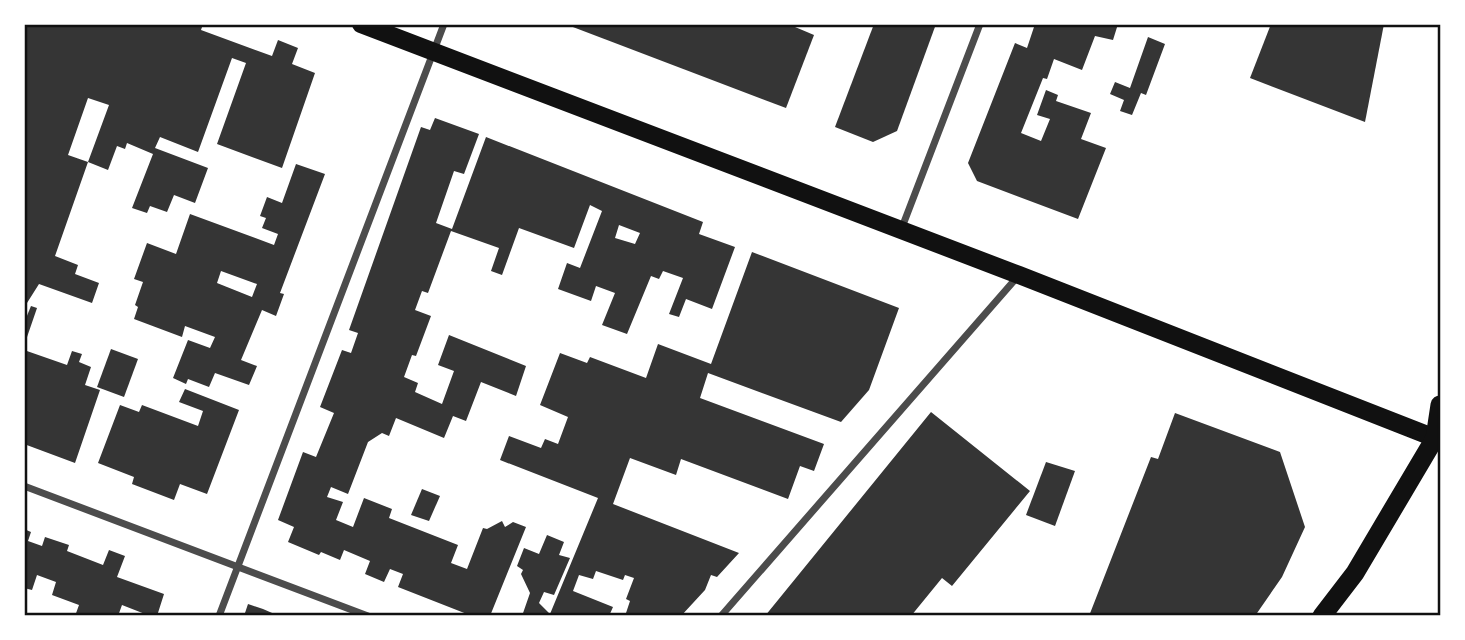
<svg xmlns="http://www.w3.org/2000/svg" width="1465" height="640" viewBox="0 0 1465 640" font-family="'Work Sans',sans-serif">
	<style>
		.building { fill: #353535; fill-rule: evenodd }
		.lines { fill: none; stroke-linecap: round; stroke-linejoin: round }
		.minor { stroke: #4c4c4c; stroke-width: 7 }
		.primary { stroke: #111; stroke-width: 18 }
		.trunk { stroke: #111; stroke-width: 19 }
		.neatline { fill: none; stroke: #111; stroke-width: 2.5 }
	</style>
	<rect width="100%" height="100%" fill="#fff"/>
	<g class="building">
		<polygon points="24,24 203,24 201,30 272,56 278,40 298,48 292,64 315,73 282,168 217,144 246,63 232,58 198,152 160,137 155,148 208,168 195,203 174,195 167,212 150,206 147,213 132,208 153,154 127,143 125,149 117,146 108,170 88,162 109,105 88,98 68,155 88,162 55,256 78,265 75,274 99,283 92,303 39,284 27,303 24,303"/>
		<polygon points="565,24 788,24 814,35 786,108"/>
		<polygon points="874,24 936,24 897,131 873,142 835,127"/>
		<polygon points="1035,24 1118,24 1113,40 1095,36 1082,70 1054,59 1047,79 1043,78 1021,133 1041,141 1050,119 1037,115 1046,90 1058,95 1056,101 1091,113 1081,139 1106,148 1078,219 977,181 968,163 1015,43 1027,48"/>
		<polygon points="1271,24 1384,24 1365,122 1250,78"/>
		<polygon points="1148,37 1165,44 1146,95 1141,93 1132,115 1120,111 1124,100 1110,94 1115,82 1130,88"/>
		<path d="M435 118 479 134 464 174 454 171 436 223 452 229 486 137 703 222 699 234 735 247 712 309 686 299 679 317 669 314 683 278 663 271 659 279 651 276 627 334 602 325 615 293 596 286 591 301 558 289 567 263 580 268 602 211 590 205 574 248 519 228 502 275 491 271 499 248 451 231 428 293 422 291 415 310 431 316 416 356 412 355 404 377 418 383 415 392 442 404 454 371 438 365 449 335 526 366 516 396 481 382 466 421 453 416 444 438 396 418 389 436 382 433 368 442 348 494 331 487 327 497 343 502 336 520 353 527 364 498 392 509 389 518 458 545 451 563 467 569 483 528 487 529 502 521 505 527 513 522 526 527 490 616H472L398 587 403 574 390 569 384 582 365 574 370 561 344 550 340 560 321 552 319 555 288 542 294 527 278 520 303 452 316 457 334 413 320 407 342 350 351 353 358 333 349 330 421 127 430 130ZM619 225 640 233 635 244 615 238Z"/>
		<path d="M296 164 325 174 280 293 284 294 276 316 262 310 241 360 257 366 249 385 215 373 209 387 188 379 186 384 173 378 188 340 210 348 215 337 185 326 182 337 134 319 138 307 135 305 143 282 134 279 147 243 176 254 190 214 274 245 278 234 262 228 266 218 260 216 267 197 282 203ZM221 271 257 284 252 297 217 283Z"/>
		<polygon points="752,252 899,308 869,390 841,422 708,373 700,398 824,444 814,471 800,466 788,499 681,459 676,475 630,458 613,504 739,553 717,577 711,575 705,590 681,616 625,616 630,601 626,599 634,578 625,575 623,580 596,571 593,579 579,575 573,591 613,607 609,616 522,616 530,593 521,574 523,570 517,566 524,548 539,554 547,535 564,542 559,555 570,558 554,595 544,592 539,603 550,614 598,498 500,460 509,436 541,448 545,439 558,444 568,417 540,405 560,353 587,363 590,357 646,378 658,344 711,364"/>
		<polygon points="31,306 37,308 25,343 24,323"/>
		<polygon points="111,349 138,359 124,397 97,387"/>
		<polygon points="24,350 67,365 72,351 82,354 79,362 91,367 85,385 100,390 75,463 24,444"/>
		<polygon points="185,389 239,410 207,494 180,484 174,500 132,484 134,477 98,463 120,405 139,412 142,405 198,426 203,411 179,402"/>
		<polygon points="931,412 1030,491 952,586 942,578 911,616 765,616"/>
		<polygon points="1175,413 1280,452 1305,527 1282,577 1255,616 1089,616 1151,457 1158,459"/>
		<polygon points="1046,462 1075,471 1055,526 1026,515"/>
		<polygon points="422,489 440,496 429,521 411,515"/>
		<polygon points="24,529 31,532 28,541 42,546 45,537 69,545 67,551 103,565 109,550 125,556 117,577 164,594 157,616 144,616 145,614 122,605 118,616 75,616 79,605 52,595 56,582 37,575 32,590 24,588"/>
		<polygon points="248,604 263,609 279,616 244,616"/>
	</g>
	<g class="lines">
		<g class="minor">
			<polyline points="901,230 980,24"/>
			<polyline points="24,486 368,616"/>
			<polyline points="219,616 444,24"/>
			<polyline points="721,616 1019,275"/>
		</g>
		<polyline class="primary" points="361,24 1019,275 1440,440"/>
		<polyline class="trunk" points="1322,616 1355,573 1435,438 1440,405"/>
	</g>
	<rect width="1465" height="640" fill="none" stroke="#ffffff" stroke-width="52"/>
	<rect x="26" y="26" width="1413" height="588" class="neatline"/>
</svg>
